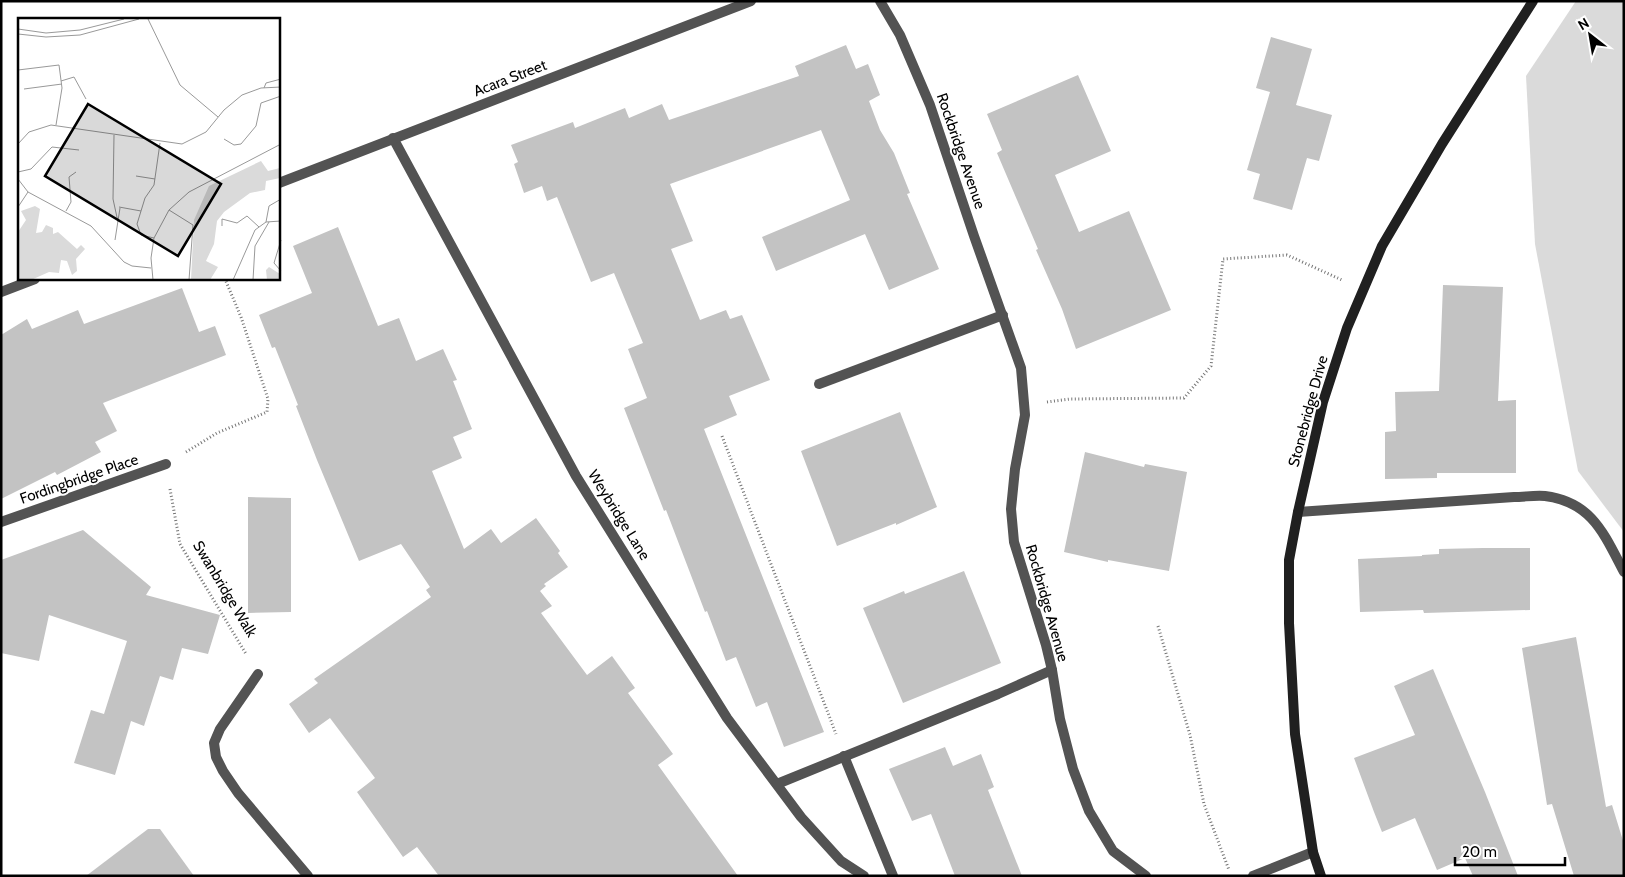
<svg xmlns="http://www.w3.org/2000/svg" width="1625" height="877" viewBox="0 0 1625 877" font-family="Cabin,sans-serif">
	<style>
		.green { fill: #dadada }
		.building { fill: #c3c3c3 }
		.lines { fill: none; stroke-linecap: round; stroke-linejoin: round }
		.path { stroke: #757575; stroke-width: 3; stroke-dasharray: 1 2.5; stroke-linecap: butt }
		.street { stroke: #535353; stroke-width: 10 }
		.secondary { stroke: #202020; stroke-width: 10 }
		.labels { text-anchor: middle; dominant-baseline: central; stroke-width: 4; stroke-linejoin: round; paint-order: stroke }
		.street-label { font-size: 15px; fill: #000; stroke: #fff }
		.inset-road { fill: none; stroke: #999; stroke-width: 1 }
		.view { fill: #000; fill-opacity: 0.15; stroke: #000; stroke-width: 2.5 }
		.inset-edge { fill: none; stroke: #000; stroke-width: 2.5 }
	</style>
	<rect width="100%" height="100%" fill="#fff"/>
	<polygon class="green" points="1576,1 1624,1 1624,532 1578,471 1535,244 1526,76"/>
	<g class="building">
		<polygon points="1271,37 1312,49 1296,105 1332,115 1319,161 1307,158 1292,210 1253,199 1260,174 1247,170 1270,92 1256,88"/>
		<polygon points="846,45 856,69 868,64 880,95 869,101 880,130 894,153 910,193 907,194 939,269 889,290 865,234 776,271 762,237 850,200 821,130 670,184 693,241 671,249 700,320 726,310 730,319 742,315 770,380 729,396 737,415 704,429 824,732 784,747 767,702 756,707 736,657 726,661 707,611 705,612 666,510 664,511 624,408 647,398 628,349 643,343 614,273 591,282 557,197 547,201 542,186 524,193 514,164 518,162 511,145 573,122 575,128 625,108 629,118 662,104 669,120 799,76 795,66"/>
		<polygon points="1078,75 1111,151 1055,175 1079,232 1129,211 1171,310 1076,349 1062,309 1036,250 1038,249 997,153 1002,150 987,114"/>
		<polygon points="338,227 378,326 399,318 416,361 443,349 457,380 453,381 472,429 453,437 462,458 432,471 464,549 491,529 501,543 536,518 560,551 558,553 568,567 544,584 546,586 540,591 552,606 541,613 587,675 612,656 635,688 628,693 673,754 658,765 738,876 439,876 417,847 403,857 357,792 375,778 330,718 309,733 289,704 318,683 314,679 431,597 426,590 430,587 401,544 359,561 317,460 296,406 298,405 275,347 272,348 259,315 312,293 293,246"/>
		<polygon points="1443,285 1503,287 1498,401 1516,400 1516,473 1437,473 1437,478 1385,479 1385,432 1396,431 1395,392 1439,391"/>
		<polygon points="182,288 199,332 215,326 226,355 103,403 117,431 95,442 101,452 57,475 55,472 1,499 1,335 27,319 32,329 78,310 84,324"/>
		<polygon points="900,412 937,507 896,525 896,523 837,546 801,451"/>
		<polygon points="1085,452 1144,467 1145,464 1187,472 1169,571 1108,560 1108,562 1064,552"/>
		<polygon points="248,497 291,498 291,612 248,613"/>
		<polygon points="83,530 151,587 146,595 220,615 208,654 182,648 173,680 160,676 144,726 131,721 115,775 74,763 91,710 104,714 127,641 49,615 39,661 1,653 1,560"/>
		<polygon points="1483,548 1530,548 1530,610 1424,613 1423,610 1360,612 1358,559 1422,556 1422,555 1439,554 1439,549"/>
		<polygon points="964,571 1001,663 903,703 863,608 904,591 905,594"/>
		<polygon points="1576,637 1606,807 1612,805 1624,844 1624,876 1574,876 1552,804 1547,805 1522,648"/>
		<polygon points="1433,669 1485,792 1518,876 1473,876 1465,858 1437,870 1415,818 1382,832 1374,812 1354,758 1415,735 1394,686"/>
		<polygon points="945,747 953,766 981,754 994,787 988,790 1022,876 955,876 931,814 912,821 889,769"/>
		<polygon points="148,829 160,829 194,876 86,876"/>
	</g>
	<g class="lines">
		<g class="path">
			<polyline points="1047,402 1070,399 1184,398 1211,366 1223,259 1287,255 1342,280"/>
			<polyline points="722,436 836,734"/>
			<polyline points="186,452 217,433 267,412 268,399 241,317 225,279"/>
			<polyline points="170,489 180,544 246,654"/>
			<polyline points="1158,626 1190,735 1204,804 1229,870"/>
		</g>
		<g class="street">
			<polyline points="880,1 900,35 930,105 974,236 1021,368 1025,415 1015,469 1011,509 1014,542 1046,645 1052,670 1060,719 1073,769 1089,811 1113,851 1146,876"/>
			<polyline points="393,138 576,476 727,718 801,817 841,861 864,876"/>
			<polyline points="279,183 751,1"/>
			<polyline points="1,292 35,279"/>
			<polyline points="819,384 1003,315"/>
			<path d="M1298 512 1514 497C1524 497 1535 495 1545 496 1592 502 1604 534 1624 572"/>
			<polyline points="1,522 166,464"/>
			<polyline points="258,674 220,729 214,743 216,757 223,771 238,793 308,876"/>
			<polyline points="844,756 893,876"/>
			<polyline points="777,784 998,694 1052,670"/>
			<polyline points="1253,876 1313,852"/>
		</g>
		<polyline class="secondary" points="1321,876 1313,852 1295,734 1289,623 1289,560 1298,512 1323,402 1347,328 1382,246 1442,144 1533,1"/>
	</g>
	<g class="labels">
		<g class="street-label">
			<text transform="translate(510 78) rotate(-21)">Acara Street</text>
			<text transform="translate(961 151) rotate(71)">Rockbridge Avenue</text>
			<text transform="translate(1308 411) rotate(-75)">Stonebridge Drive</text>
			<text transform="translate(79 479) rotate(-19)">Fordingbridge Place</text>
			<text transform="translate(619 515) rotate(58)">Weybridge Lane</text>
			<text transform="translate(225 589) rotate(59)">Swanbridge Walk</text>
			<text transform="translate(1047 603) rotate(74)">Rockbridge Avenue</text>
		</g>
	</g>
	<g transform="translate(18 18)">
		<rect width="262" height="262" fill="#fff"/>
		<path d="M243 143 250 153 262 150V160L248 163 247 172 232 175 206 194 199 203 196 226 188 243 200 249 192 262H173L176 202 191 168ZM17 188 22 191 18 215 24 214 28 207 35 210V216L40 214 59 231 63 227 67 231 58 241 59 253 54 257 49 243 43 242 41 255 31 254 13 262H0V214L8 202 3 193ZM251 249 262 256V262H249L248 252Z" fill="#dadada"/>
		<path class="inset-road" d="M130 1 162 67 200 99M0 11 28 15 62 12 106 1M0 16 28 19 62 17 121 1M0 52 41 47 44 70 38 107M43 63 56 59 68 81M246 70 248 65 263 61M6 71 44 66M96 117 95 181 100 204M206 121 216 127 223 126 238 108 243 85 263 78M0 126 11 114 33 107 164 126 188 114 206 92 224 77 243 70 263 69M0 154 13 151 34 129 61 132M118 158 137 161M0 161 10 174 73 208 106 244 114 248 133 250M0 189 10 174M101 189 123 193M151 192 175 207 171 262M48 193 53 184 51 159 58 154M248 204 251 188 263 181M204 208V201L219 205 229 198 241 209M136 220 123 217 119 206 127 180 136 167 142 125M97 222 102 190M263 222 256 245 263 253M135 262 133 240 136 220 151 192 171 174 263 126M215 262 237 212 248 204 263 203M235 262 237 228 251 204"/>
		<path class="view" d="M70 86 203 166 160 238 27 158Z"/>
		<rect width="262" height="262" class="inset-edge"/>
	</g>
	<rect width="1625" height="877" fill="none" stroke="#000000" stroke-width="5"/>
	<g transform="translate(1590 35) rotate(329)" stroke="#ffffff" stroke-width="4" paint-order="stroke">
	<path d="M0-4L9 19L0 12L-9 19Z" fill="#000000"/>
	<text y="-8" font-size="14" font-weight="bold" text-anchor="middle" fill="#000000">N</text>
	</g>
	<path d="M1455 857v8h110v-8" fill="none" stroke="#000000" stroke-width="2.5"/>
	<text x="1462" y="857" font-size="15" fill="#000000" stroke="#ffffff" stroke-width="4" paint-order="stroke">20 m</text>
</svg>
